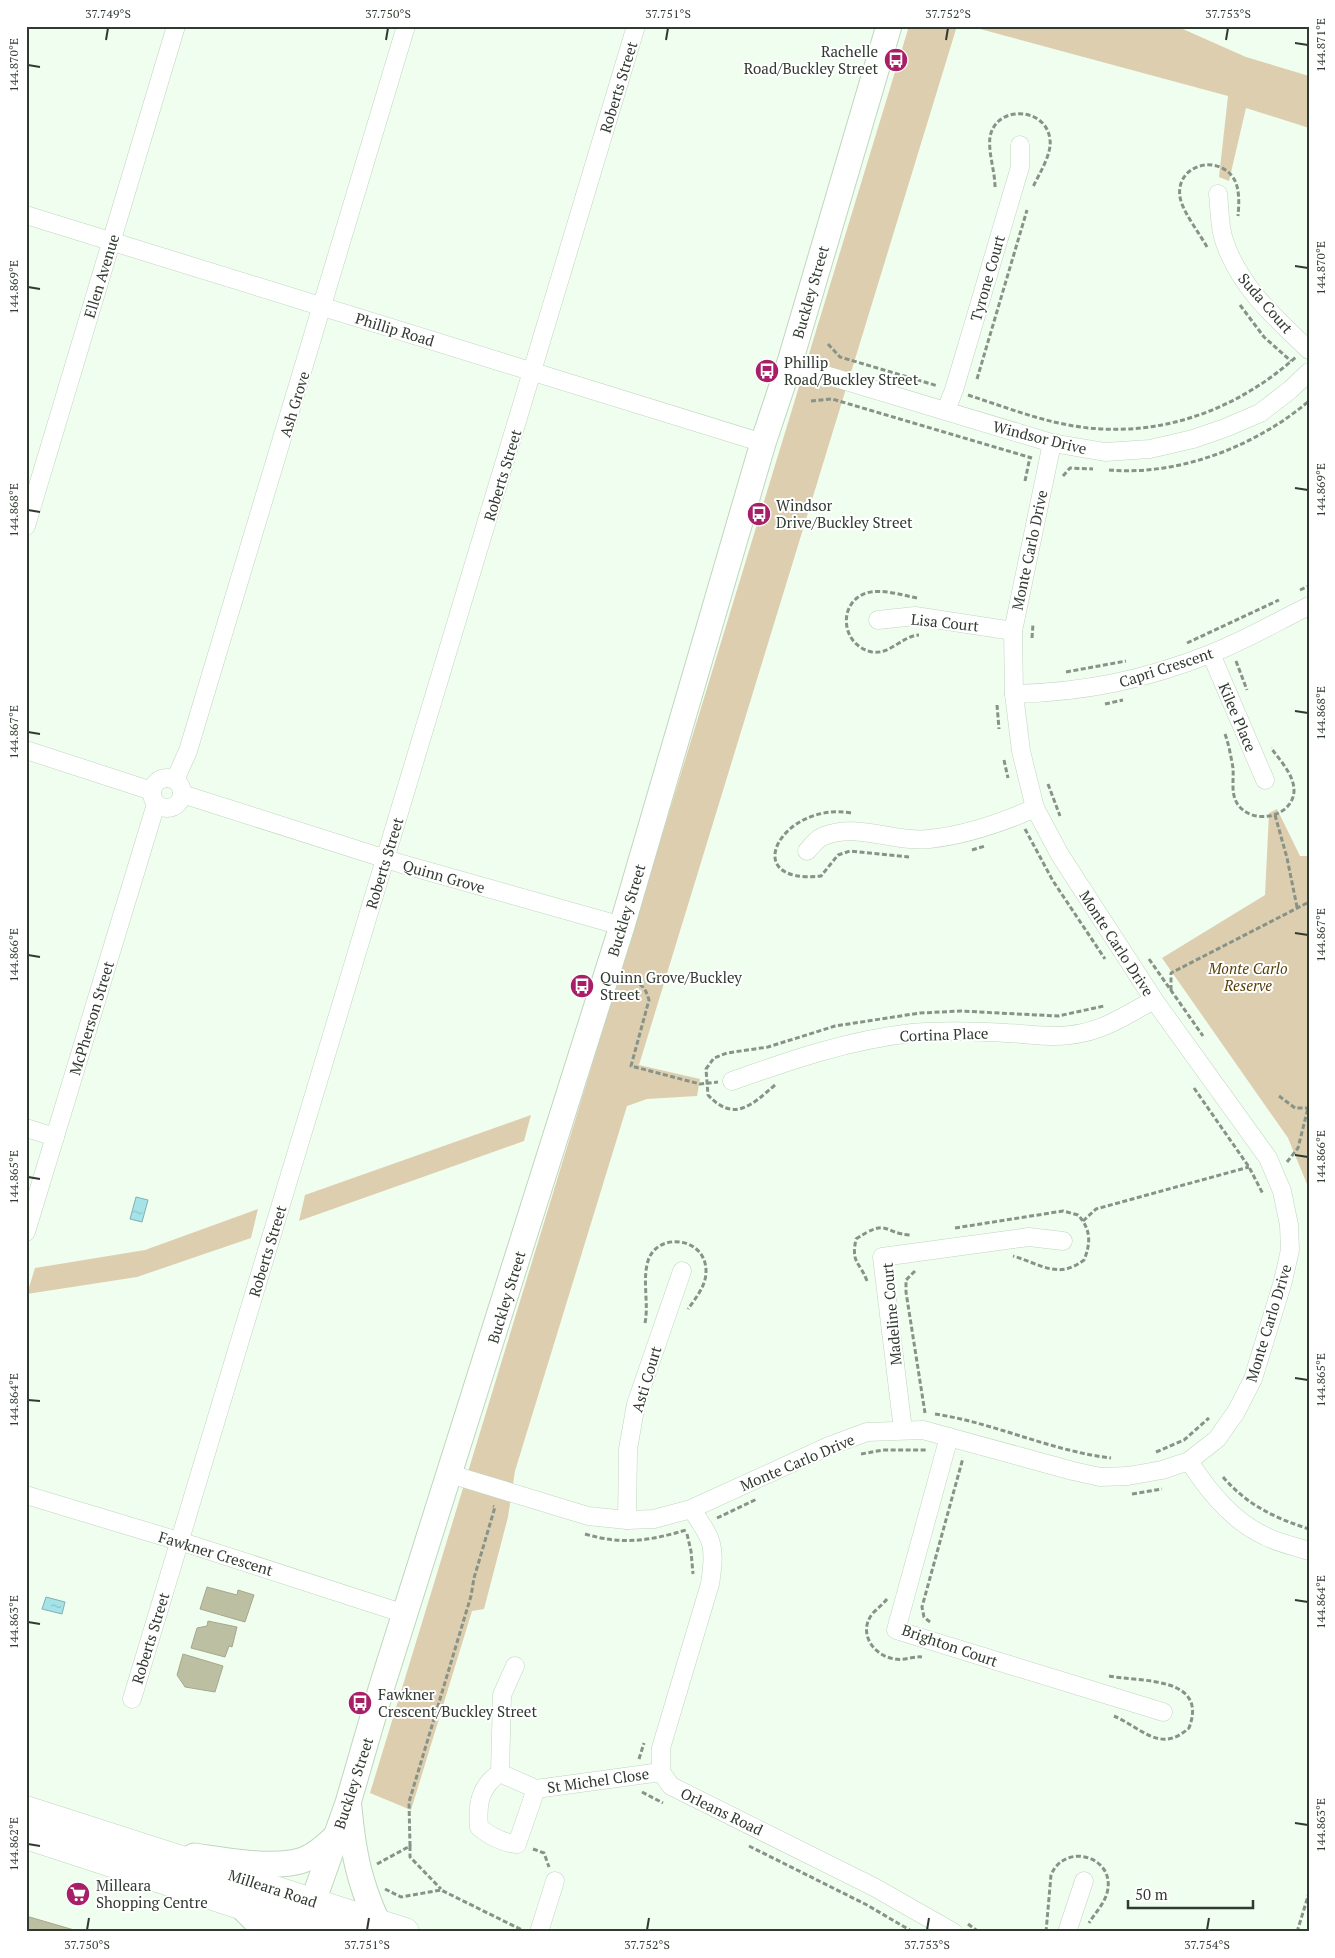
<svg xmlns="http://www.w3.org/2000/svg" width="1335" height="1958" viewBox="0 0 1335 1958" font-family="'PT Serif',serif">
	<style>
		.park { fill: #deceb0 }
		.water { fill: url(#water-ripples); stroke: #82b0b1 }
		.building { fill: #bcbfa1; stroke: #a5a88b }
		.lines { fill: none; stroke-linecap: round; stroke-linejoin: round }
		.minor-casing { stroke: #bfd6bd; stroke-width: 19 }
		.tertiary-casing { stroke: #bfd6bd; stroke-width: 23 }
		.secondary-casing { stroke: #bfd6bd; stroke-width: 27 }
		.primary-casing { stroke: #bfd6bd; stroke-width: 29 }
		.path { stroke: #879387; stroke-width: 3; stroke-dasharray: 5 2.5; stroke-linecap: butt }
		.minor { stroke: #fff; stroke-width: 18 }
		.tertiary { stroke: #fff; stroke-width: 21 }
		.secondary { stroke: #fff; stroke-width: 25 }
		.primary { stroke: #fff; stroke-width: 28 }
		.ticks { fill: none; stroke: #313a31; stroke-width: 2 }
		.labels { text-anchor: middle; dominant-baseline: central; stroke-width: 4; stroke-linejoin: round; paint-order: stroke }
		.poi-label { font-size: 15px; fill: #313a31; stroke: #fff; text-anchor: start }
		.street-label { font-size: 15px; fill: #313a31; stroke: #fff }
		.park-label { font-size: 15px; font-style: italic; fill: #573f07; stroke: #fff }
		.neatline { fill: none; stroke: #313a31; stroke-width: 2 }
		.ticks-label { font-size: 12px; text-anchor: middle; fill: #313a31 }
	</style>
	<defs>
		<pattern id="water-ripples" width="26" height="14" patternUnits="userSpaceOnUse" patternTransform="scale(1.25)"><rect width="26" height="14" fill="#a4e3e8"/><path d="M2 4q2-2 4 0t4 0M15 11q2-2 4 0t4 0" fill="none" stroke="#8ec4c7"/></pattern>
	</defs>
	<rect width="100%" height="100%" fill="#f0feef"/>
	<g class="park">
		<polygon points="909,26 957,26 639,1065 700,1079 697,1096 647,1099 627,1106 515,1471 508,1517 484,1609 472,1611 411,1810 370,1793"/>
		<polygon points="969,26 1176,26 1246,57 1309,76 1309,128 1246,108 1229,181 1219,177 1228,96"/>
		<polygon points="1277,809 1300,856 1309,856 1307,1184 1288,1138 1162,958 1265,895 1269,813"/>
		<polygon points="531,1115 524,1141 299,1221 305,1195"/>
		<polygon points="258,1209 251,1238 137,1277 27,1294 35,1268 145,1250"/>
	</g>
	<g class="water">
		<polygon points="136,1197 148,1200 142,1222 130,1219"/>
		<polygon points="46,1597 65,1602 62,1614 42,1609"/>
	</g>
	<g class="building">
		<polygon points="207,1587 237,1595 238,1590 254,1595 245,1622 200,1609"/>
		<polygon points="208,1621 237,1627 232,1647 229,1646 225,1657 191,1648 197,1628 207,1626"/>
		<polygon points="183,1654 223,1666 215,1692 185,1687 177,1675"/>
		<polygon points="26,1916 81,1932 26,1932"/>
	</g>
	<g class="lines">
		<g class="minor-casing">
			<g id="minor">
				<path d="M1218 194C1220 209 1219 226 1224 240 1238 285 1276 319 1309 350"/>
				<polyline points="26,215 763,443"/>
				<polyline points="790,362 819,373 1052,443 1105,452 1150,449 1193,439 1225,428 1260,413 1290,390 1309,372"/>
				<polyline points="946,410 954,390 1020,167 1020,145"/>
				<polyline points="26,526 176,26"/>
				<polyline points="878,620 915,616 1013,631"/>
				<polyline points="1211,654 1265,780"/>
				<path d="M1014 694C1085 692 1144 680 1210 654 1244 641 1276 622 1309 606"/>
				<polyline points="26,750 152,791"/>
				<circle cx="167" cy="793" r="15"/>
				<polyline points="175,780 188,751 406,26"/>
				<polyline points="182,794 402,864 622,926"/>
				<path d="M807 851C812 846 817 838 824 836 856 822 895 843 929 839 967 835 1001 823 1035 808"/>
				<path d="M732 1081C791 1060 849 1040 912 1033 943 1030 975 1031 1007 1033 1033 1034 1056 1039 1082 1033 1108 1028 1131 1012 1154 1000"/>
				<polyline points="26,1128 55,1137"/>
				<polyline points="26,1232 156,804"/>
				<polyline points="903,1430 882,1257 1029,1237 1063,1241"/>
				<polyline points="949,1437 896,1630 1163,1712"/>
				<path d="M1189 1461C1208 1491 1232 1521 1265 1536 1278 1543 1294 1546 1309 1551"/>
				<polyline points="450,1474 588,1516 627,1520 654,1519 691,1509 829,1446 867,1432 923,1430 1073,1471 1100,1477 1128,1476 1162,1470 1189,1461 1217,1439 1236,1412 1253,1379 1283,1281 1290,1250 1289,1225 1282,1191 1268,1158 1154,1000 1060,855 1035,808 1021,751 1014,694 1013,631 1052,443"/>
				<polyline points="26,1495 195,1546 405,1614"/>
				<path d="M691 1509C713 1539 716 1546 710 1584L661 1748V1772L671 1786 874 1887 953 1932"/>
				<polyline points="627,1520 628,1449 636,1404 682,1271"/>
				<polyline points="515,1666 502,1695 500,1773 536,1789 661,1772"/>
				<polyline points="132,1699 636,26"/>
				<path d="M500 1773C480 1786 477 1804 479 1827 491 1837 502 1843 517 1844L536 1789"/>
				<polyline points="539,1932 555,1881"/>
				<polyline points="1067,1932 1084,1881"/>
			</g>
		</g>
		<g class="tertiary-casing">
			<polyline id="tertiary" points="236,1904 264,1932"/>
		</g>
		<g class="secondary-casing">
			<g id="secondary">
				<path d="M349 1808C353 1851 359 1882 377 1921"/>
				<path d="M194 1856C223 1860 272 1869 300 1861 314 1857 325 1847 335 1837"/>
				<polyline points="306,1921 348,1803 382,1686 622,926 763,443 790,362 889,26"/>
			</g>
		</g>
		<g class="primary-casing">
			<g id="primary">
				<polyline points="26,1810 405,1932"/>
				<polyline points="26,1835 234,1903 337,1932"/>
			</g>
		</g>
		<g class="path">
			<path d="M995 187C995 171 988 153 990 137 996 104 1047 107 1050 140 1052 154 1039 174 1033 187"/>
			<path d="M1207 247C1200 234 1182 211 1180 197 1175 165 1218 153 1234 179 1240 189 1239 205 1238 216"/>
			<polyline points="1240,305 1264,337 1291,361"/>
			<polyline points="828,344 840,357 938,386"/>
			<polyline points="977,379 1027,210"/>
			<path d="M968 395C1008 408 1048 424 1089 428 1166 436 1239 408 1296 357"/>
			<polyline points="811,401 832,399 1032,458"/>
			<path d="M1109 470C1180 476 1256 446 1309 401"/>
			<polyline points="1063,476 1070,468 1093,469"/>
			<polyline points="1025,481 1030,457"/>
			<polyline points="1300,590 1309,586"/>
			<path d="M917 598C901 595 875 586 860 596 838 609 843 646 872 652 890 655 902 636 919 635"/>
			<polyline points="1032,638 1033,624"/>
			<polyline points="1187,643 1279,600"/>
			<polyline points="1236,661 1247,690"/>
			<polyline points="1066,672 1126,661"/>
			<polyline points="1105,704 1123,700"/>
			<polyline points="997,705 999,729"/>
			<path d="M1225 734C1229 745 1231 757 1233 768 1234 781 1230 795 1239 806 1255 826 1295 816 1294 789 1293 774 1280 760 1271 748"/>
			<polyline points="1004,760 1008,778"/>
			<polyline points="1048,784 1060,816"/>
			<path d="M851 813C782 801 736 885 821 876L838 855 850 851 909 857"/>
			<polyline points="1275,815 1287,858 1297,907"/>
			<polyline points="1025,829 1053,881 1105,959"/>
			<polyline points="972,850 985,846"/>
			<polyline points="1149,959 1203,1036"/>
			<path d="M633 981C643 984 646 990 649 1000L631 1066 700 1084 718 1082"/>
			<polyline points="1171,990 1171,973 1309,902"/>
			<path d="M775 1085C752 1105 734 1123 708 1095L706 1069 714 1058 727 1053 768 1047 835 1026 920 1013 960 1011 1058 1016 1104 1006"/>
			<polyline points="1194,1088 1249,1167 1263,1194"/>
			<polyline points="1279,1096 1295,1108 1308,1108"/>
			<polyline points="1287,1162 1298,1148 1308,1108"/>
			<polyline points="1083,1221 1096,1209 1249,1167"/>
			<path d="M955 1228 1063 1211 1078 1215C1091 1229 1091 1243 1084 1260 1058 1280 1041 1264 1013 1256"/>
			<polyline points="915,1271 906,1280 906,1292 925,1413"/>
			<path d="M867 1281C859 1260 851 1264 856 1239 889 1217 883 1234 911 1235"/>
			<path d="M645 1323C649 1303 642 1281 648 1261 657 1231 707 1237 706 1272 706 1286 695 1299 688 1309"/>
			<path d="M935 1414C995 1423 1051 1451 1111 1458"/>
			<polyline points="1156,1452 1184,1440 1209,1418"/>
			<polyline points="861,1454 883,1450 927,1450"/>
			<path d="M1223 1477C1247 1505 1275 1518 1309 1529"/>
			<polyline points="1132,1494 1162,1489"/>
			<polyline points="717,1518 757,1499"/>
			<path d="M585 1534C622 1545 649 1541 686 1530"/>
			<polyline points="687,1534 691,1551 693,1574"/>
			<path d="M887 1599C883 1604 878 1608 873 1613 857 1632 873 1656 895 1659 904 1661 913 1656 922 1657"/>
			<polyline points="930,1622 924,1617 922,1607 963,1458"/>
			<path d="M1109 1676C1140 1682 1209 1676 1189 1728 1160 1754 1142 1728 1114 1716"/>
			<polyline points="639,1759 644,1743"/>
			<polyline points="642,1792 663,1803"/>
			<polyline points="410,1846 409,1802 471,1596 474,1578 495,1507 493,1506"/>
			<polyline points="749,1846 867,1905 913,1932"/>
			<polyline points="533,1849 544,1853 549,1867"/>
			<polyline points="377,1864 410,1846 410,1857 441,1889"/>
			<polyline points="385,1889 401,1897 441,1890 524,1931"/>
			<polyline points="968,1924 979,1932"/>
			<path d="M1046 1932 1051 1875C1065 1841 1117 1857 1107 1893 1104 1904 1095 1913 1089 1923"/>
			<polyline points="1297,1932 1309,1893"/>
		</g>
		<use href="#minor" class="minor"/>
		<use href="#tertiary" class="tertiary"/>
		<use href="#secondary" class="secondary"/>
		<use href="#primary" class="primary"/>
	</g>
	<path class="ticks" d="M106 40 108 28M386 40 388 28M666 40 668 28M946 40 948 28M1226 40 1228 28M1295 43 1308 45M28 65 40 67M1295 266 1308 268M28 287 40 289M1295 488 1308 490M28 510 40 512M1295 711 1308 713M28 732 40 734M1295 933 1308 935M28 955 40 957M1295 1155 1308 1157M28 1177 40 1179M1295 1378 1308 1380M28 1400 40 1401M1295 1600 1308 1602M28 1622 40 1624M1295 1823 1308 1825M28 1844 40 1846M87 1930 89 1918M367 1930 369 1918M647 1930 649 1918M927 1930 929 1918M1207 1930 1209 1918"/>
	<defs>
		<g id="bus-disc" transform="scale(1.25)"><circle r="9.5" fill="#a71f67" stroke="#fff"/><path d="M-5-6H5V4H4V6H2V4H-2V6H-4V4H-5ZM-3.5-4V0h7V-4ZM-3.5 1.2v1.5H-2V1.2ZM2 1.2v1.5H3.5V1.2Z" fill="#fff"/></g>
		<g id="supermarket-disc" transform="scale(1.25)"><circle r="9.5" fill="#a71f67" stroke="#fff"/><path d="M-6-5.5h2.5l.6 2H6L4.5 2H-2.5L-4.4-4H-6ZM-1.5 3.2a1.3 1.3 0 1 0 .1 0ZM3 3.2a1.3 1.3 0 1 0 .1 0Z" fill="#fff"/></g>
	</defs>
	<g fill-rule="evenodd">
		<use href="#bus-disc" x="896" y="60"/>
		<use href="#bus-disc" x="767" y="371"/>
		<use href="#bus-disc" x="759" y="514"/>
		<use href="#bus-disc" x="582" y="986"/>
		<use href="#bus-disc" x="360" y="1703"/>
		<use href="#supermarket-disc" x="78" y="1894"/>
	</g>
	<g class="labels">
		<g class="poi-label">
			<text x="878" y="51" text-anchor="end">Rachelle<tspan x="878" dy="17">Road/Buckley Street</tspan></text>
			<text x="784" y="362">Phillip<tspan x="784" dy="17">Road/Buckley Street</tspan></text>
			<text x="776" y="505">Windsor<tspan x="776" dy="17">Drive/Buckley Street</tspan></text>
			<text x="600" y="977">Quinn Grove/Buckley<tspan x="600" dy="17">Street</tspan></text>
			<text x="378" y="1694">Fawkner<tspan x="378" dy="17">Crescent/Buckley Street</tspan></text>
			<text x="96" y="1885">Milleara<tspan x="96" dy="17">Shopping Centre</tspan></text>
		</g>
		<g class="street-label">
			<text transform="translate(618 87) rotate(-73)">Roberts Street</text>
			<text transform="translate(101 276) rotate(-73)">Ellen Avenue</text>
			<text transform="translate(987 278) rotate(-74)">Tyrone Court</text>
			<text transform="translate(810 292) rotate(-74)">Buckley Street</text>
			<text transform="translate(1266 303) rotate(49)">Suda Court</text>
			<text transform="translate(395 329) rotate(17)">Phillip Road</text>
			<text transform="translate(294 404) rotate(-73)">Ash Grove</text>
			<text transform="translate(1040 437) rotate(14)">Windsor Drive</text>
			<text transform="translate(502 475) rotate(-73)">Roberts Street</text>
			<text transform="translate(1029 550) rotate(-78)">Monte Carlo Drive</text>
			<text transform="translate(945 622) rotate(6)">Lisa Court</text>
			<text transform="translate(1166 667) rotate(-18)">Capri Crescent</text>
			<text transform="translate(1238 717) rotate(67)">Kilee Place</text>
			<text transform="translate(384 863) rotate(-73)">Roberts Street</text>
			<text transform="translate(444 876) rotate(16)">Quinn Grove</text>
			<text transform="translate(626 910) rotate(-73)">Buckley Street</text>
			<text transform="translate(1117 943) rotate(57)">Monte Carlo Drive</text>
			<text transform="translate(91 1018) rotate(-73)">McPherson Street</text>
			<text transform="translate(944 1034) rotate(-2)">Cortina Place</text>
			<text transform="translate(267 1251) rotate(-73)">Roberts Street</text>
			<text transform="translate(506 1297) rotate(-73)">Buckley Street</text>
			<text transform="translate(891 1314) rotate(-95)">Madeline Court</text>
			<text transform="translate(1268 1323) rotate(-73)">Monte Carlo Drive</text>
			<text transform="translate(646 1379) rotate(-73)">Asti Court</text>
			<text transform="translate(797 1462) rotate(-23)">Monte Carlo Drive</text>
			<text transform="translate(216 1553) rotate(17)">Fawkner Crescent</text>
			<text transform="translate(150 1638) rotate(-73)">Roberts Street</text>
			<text transform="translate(950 1645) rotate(19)">Brighton Court</text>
			<text transform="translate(598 1780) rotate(-8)">St Michel Close</text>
			<text transform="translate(353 1783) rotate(-72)">Buckley Street</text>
			<text transform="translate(722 1811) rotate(26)">Orleans Road</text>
			<text transform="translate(273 1888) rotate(18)">Milleara Road</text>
		</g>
		<g class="park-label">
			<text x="1248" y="968">Monte Carlo<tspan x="1248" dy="17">Reserve</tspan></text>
		</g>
	</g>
	<rect width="1335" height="1958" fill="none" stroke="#ffffff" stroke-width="55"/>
	<path d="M1128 1900v8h125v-8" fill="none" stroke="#313a31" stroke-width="2.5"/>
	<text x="1135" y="1900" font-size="15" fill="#313a31" stroke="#ffffff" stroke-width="4" paint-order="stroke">50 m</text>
	<rect x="28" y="28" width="1280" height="1902" class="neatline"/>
	<g class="ticks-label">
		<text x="108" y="18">37.749°S</text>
		<text x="388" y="18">37.750°S</text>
		<text x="668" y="18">37.751°S</text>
		<text x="948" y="18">37.752°S</text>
		<text x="1228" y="18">37.753°S</text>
		<text transform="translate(1321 45) rotate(-90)" y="4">144.871°E</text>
		<text transform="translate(14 65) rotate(-90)" y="4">144.870°E</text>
		<text transform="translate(1321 268) rotate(-90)" y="4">144.870°E</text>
		<text transform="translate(14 287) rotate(-90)" y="4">144.869°E</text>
		<text transform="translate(1321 490) rotate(-90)" y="4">144.869°E</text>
		<text transform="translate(14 510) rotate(-90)" y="4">144.868°E</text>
		<text transform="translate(1321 713) rotate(-90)" y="4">144.868°E</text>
		<text transform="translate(14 732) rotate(-90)" y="4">144.867°E</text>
		<text transform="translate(1321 935) rotate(-90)" y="4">144.867°E</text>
		<text transform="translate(14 955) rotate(-90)" y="4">144.866°E</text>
		<text transform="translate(1321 1157) rotate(-90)" y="4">144.866°E</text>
		<text transform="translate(14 1177) rotate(-90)" y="4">144.865°E</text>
		<text transform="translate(1321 1380) rotate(-90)" y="4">144.865°E</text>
		<text transform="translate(14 1400) rotate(-90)" y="4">144.864°E</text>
		<text transform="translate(1321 1602) rotate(-90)" y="4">144.864°E</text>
		<text transform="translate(14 1622) rotate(-90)" y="4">144.863°E</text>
		<text transform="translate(1321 1825) rotate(-90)" y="4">144.863°E</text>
		<text transform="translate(14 1844) rotate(-90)" y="4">144.862°E</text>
		<text x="87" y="1949">37.750°S</text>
		<text x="367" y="1949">37.751°S</text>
		<text x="647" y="1949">37.752°S</text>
		<text x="927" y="1949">37.753°S</text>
		<text x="1207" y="1949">37.754°S</text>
	</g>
</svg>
